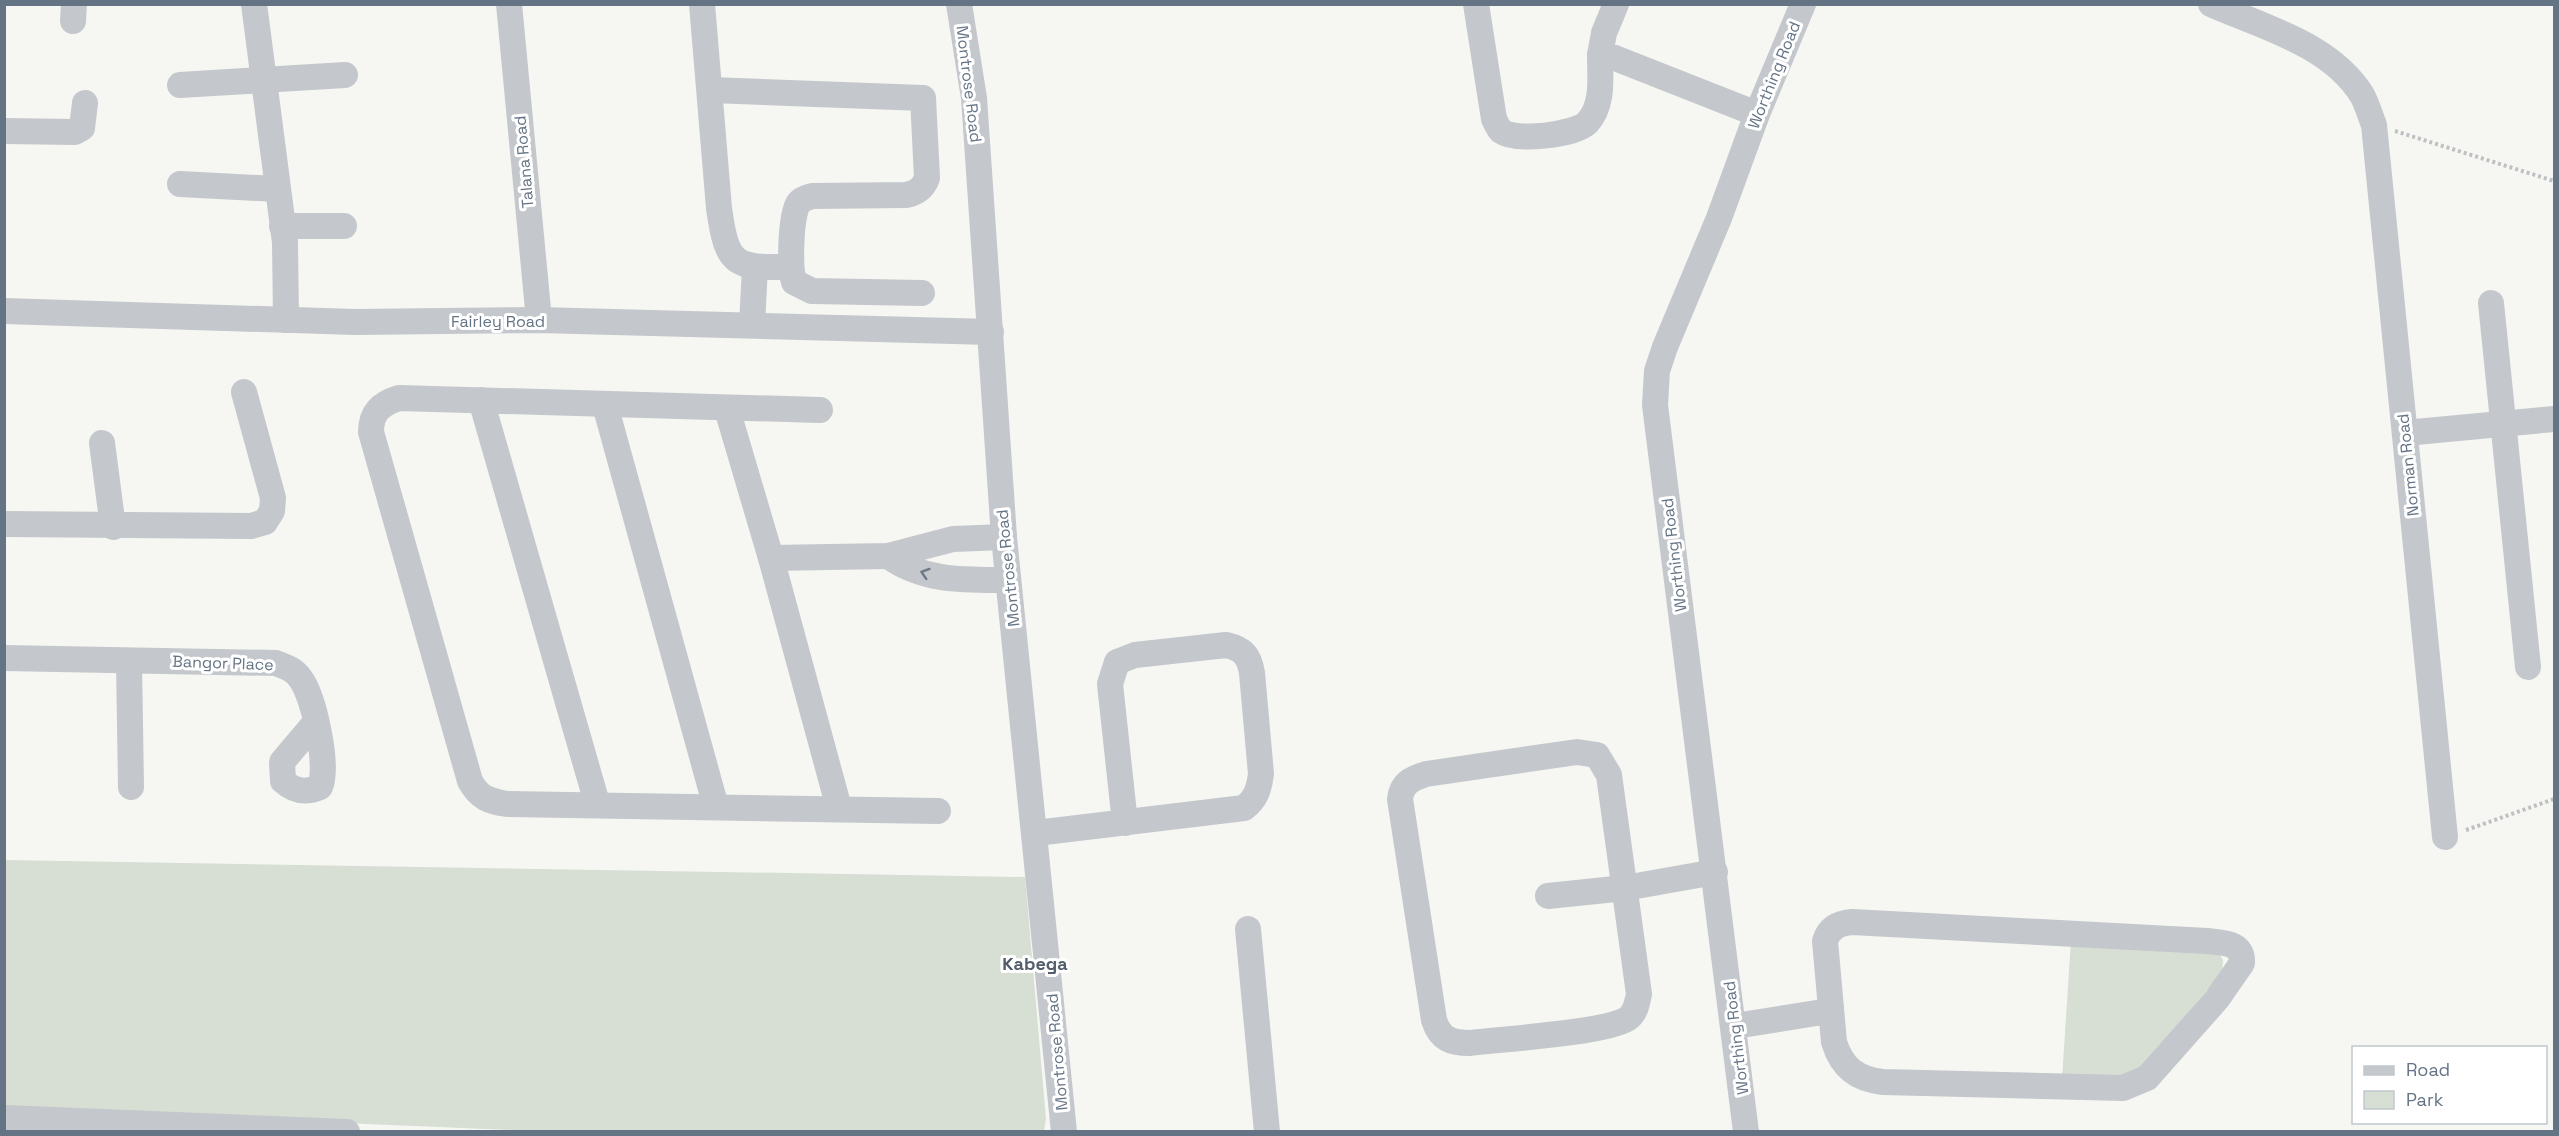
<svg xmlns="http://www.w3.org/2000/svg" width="2559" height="1136" viewBox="0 0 2559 1136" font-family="'Space Grotesk',sans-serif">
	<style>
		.green { fill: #d7ded4 }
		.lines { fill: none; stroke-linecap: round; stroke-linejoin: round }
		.path { stroke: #bec0c2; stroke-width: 4; stroke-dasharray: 3 3; stroke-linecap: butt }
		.minor { stroke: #c4c7cb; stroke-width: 26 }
		.oneway { stroke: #6a7888 }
		.labels { text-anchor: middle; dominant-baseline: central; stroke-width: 6; stroke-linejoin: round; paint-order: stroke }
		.street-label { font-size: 16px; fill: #657485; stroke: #fff }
		.neighbourhood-label { font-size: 18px; font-weight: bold; fill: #535e6a; stroke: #fff }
	</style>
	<rect width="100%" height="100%" fill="#f6f7f3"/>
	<g class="green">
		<polygon points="5,860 1025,877 1046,1119 1044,1131 536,1131 5,1109"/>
		<polygon points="2071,940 2218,951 2223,960 2222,973 2139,1069 2126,1079 2062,1079"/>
	</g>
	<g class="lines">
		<g class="path">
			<polyline points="2395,131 2554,181"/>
			<polyline points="2466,830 2554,799"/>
		</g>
		<g class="minor">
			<polyline points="254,4 285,242 286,320"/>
			<polyline points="509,4 539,320"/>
			<path d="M702 4 719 208C727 266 734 268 791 267"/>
			<polyline points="959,4 974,98 1004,537 1064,1132"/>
			<path d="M1476 4 1494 119C1496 123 1498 128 1501 131 1516 142 1574 135 1587 123 1604 105 1600 78 1600 55"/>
			<polyline points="1616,4 1604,33 1600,55 1615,58 1757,114"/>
			<path d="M2211 4C2263 27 2330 44 2362 95 2367 104 2370 115 2374 125L2445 837"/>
			<polyline points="73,21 74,4"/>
			<polyline points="180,85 345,75"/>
			<path d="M711 90 923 98 927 178C923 189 916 193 906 195L812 196C806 198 800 199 797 206 791 221 789 266 794 282L812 291 922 293"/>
			<polyline points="4,131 75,132 82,128 85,103"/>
			<polyline points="180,184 277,189"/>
			<polyline points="282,226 344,226"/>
			<polyline points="2491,303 2528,667"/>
			<polyline points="4,311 355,322 539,320 991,332"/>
			<polyline points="752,325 755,267"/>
			<polyline points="481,400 597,803"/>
			<polyline points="605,405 716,807"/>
			<polyline points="727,409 771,558 839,808"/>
			<path d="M820 410 399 398C380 404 371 413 371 432L470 781C479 798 489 801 507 804L938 811"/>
			<polyline points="2405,433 2554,419"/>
			<polyline points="102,443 113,527"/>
			<polyline points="4,524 251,526 265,522 272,511 273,498 244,392"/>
			<path d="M888 556C924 582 966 580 1008 580"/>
			<polyline points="771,558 888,556 953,539 1004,537"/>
			<path d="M4 658 276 663C286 667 294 669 300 678 314 696 329 766 320 787 306 793 295 792 283 781L282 762 315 723"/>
			<polyline points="129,661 131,787"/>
			<path d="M1577 752 1597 755 1609 775 1639 994C1637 1003 1636 1013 1627 1019 1604 1033 1502 1039 1470 1043 1451 1043 1440 1039 1434 1020L1400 799C1402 783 1411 779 1426 774Z"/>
			<path d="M1036 833 1244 808C1256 799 1259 789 1261 774L1252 673C1249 655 1243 649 1226 645L1135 655 1117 662 1110 684 1125 823"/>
			<polyline points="1548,896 1625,888 1715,872"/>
			<path d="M1852 922 2207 941C2223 943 2243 942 2242 963L2217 999 2156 1068 2147 1078 2123 1088 1883 1082C1857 1079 1842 1068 1834 1042L1825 941C1829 928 1839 923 1852 922Z"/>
			<polyline points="1248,929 1267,1132"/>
			<polyline points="1735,1026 1829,1011"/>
			<polyline points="4,1118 347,1132"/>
			<polyline points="1746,1132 1655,405 1657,371 1665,347 1719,218 1757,114 1803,4"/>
		</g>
	</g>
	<defs><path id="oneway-chevron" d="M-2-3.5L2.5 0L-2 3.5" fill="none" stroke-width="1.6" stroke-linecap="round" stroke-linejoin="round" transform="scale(1.5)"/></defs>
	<use class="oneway" href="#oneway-chevron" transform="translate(925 573) rotate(-162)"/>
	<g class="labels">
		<g class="street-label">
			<text transform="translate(1774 75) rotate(-68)">Worthing Road</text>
			<text transform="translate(969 84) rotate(83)">Montrose Road</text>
			<text transform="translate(524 162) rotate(-95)">Talana Road</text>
			<text x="498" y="321">Fairley Road</text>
			<text transform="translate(2408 465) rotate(-96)">Norman Road</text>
			<text transform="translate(1674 555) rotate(-97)">Worthing Road</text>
			<text transform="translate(1008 568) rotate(-96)">Montrose Road</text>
			<text transform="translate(223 663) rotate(2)">Bangor Place</text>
			<text transform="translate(1736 1038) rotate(-97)">Worthing Road</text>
			<text transform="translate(1057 1052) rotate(-95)">Montrose Road</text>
		</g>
		<g class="neighbourhood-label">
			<text x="1035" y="963">Kabega</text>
		</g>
	</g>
	<rect width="2559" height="1136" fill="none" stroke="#657485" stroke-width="12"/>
	<rect x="2352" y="1046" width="195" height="78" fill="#ffffff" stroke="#c1c7ce" stroke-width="1.5"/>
	<rect x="2364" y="1066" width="30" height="9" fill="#c4c7cb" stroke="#c1c7ce" stroke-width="1.5"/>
	<text x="2406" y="1076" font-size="18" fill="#657485">Road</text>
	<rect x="2364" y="1091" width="30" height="18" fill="#d7ded4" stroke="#c1c7ce" stroke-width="1.5"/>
	<text x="2406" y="1106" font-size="18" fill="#657485">Park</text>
</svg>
